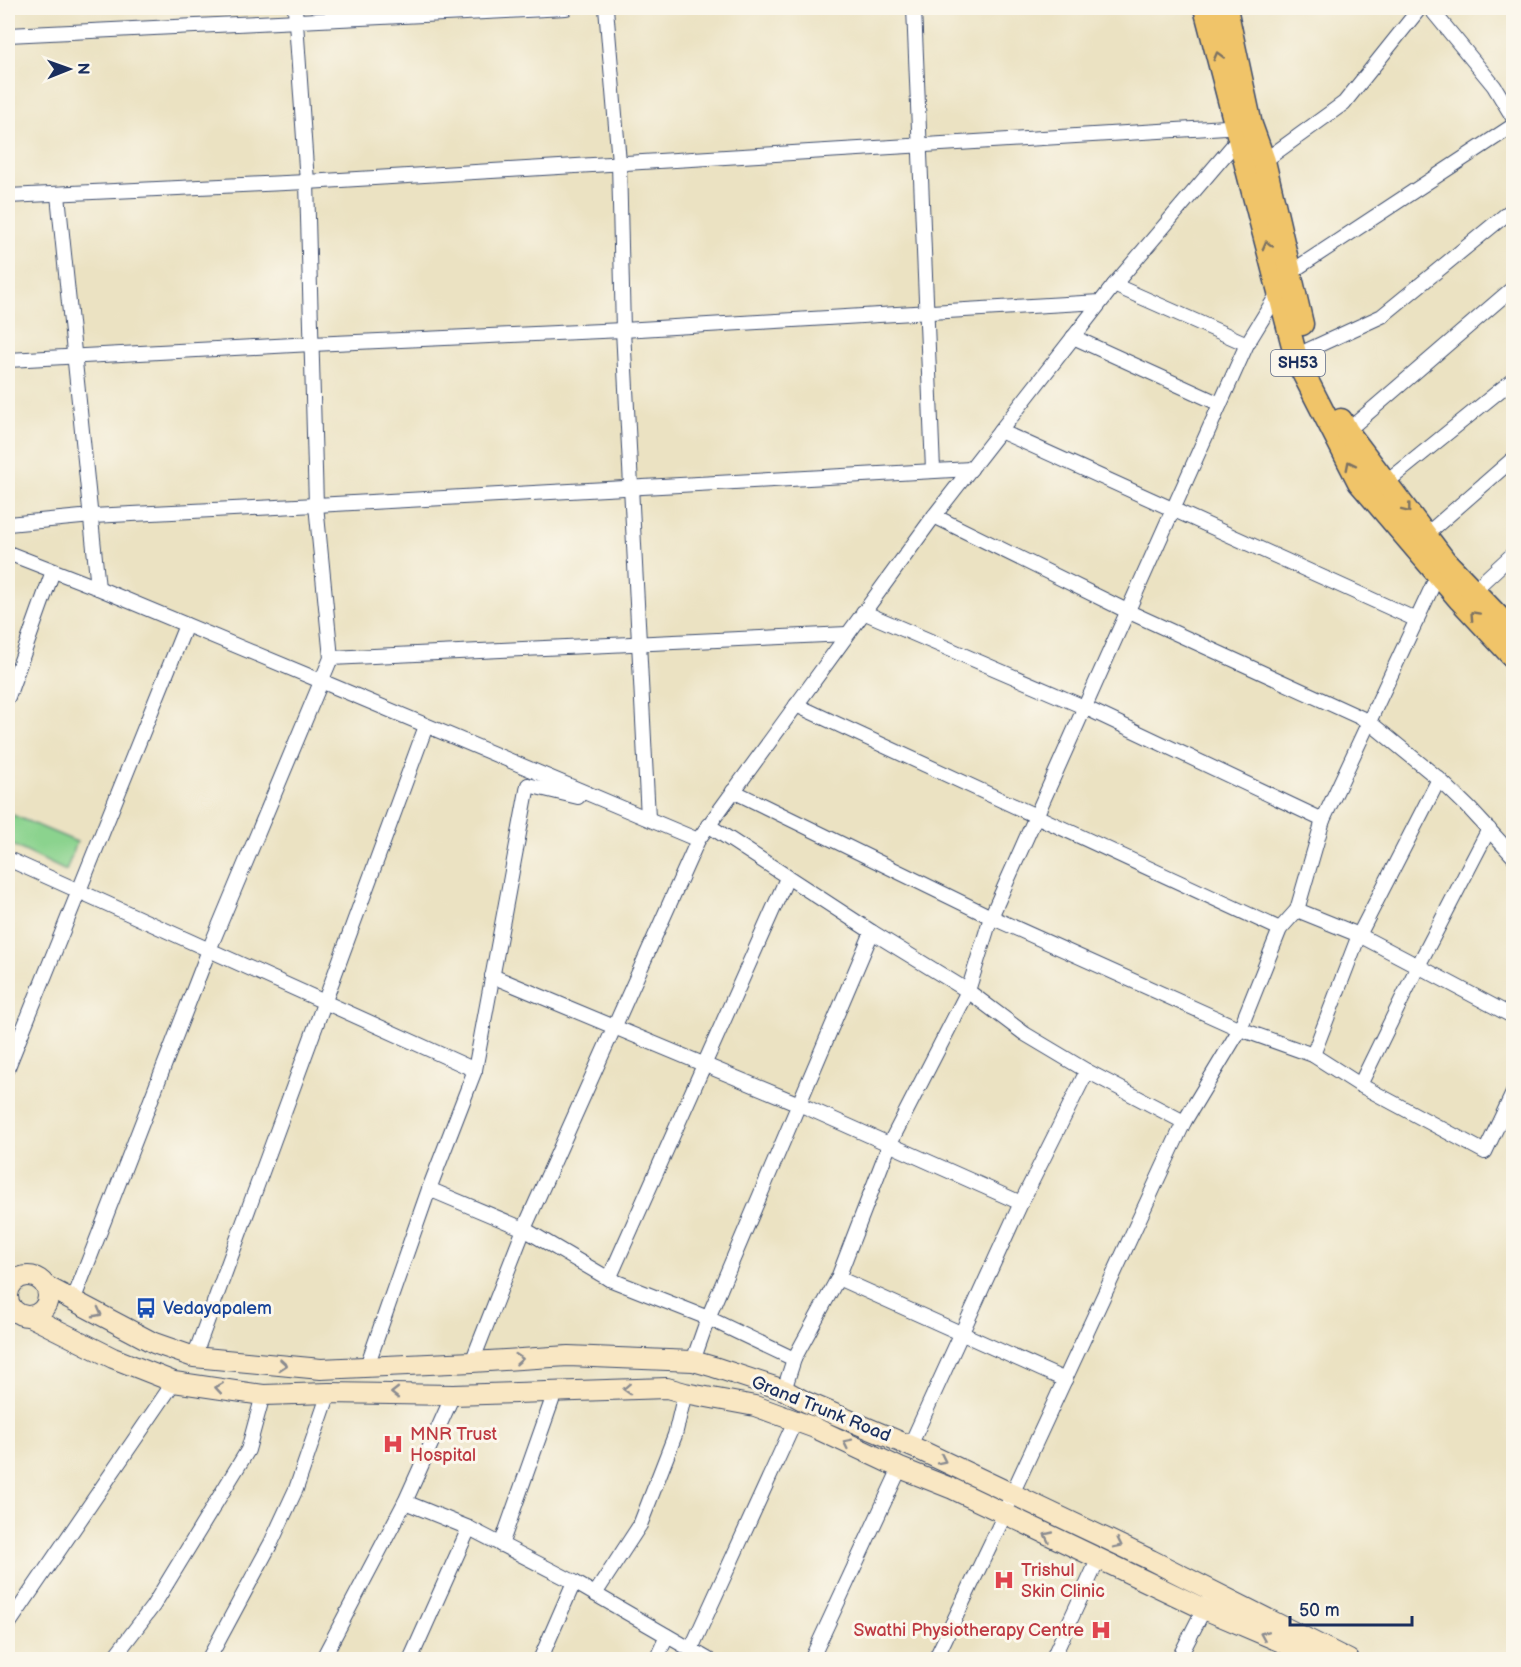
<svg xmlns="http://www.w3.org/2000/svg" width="1521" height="1667" viewBox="0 0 1521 1667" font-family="'Balsamiq Sans',sans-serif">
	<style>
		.green { fill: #8bd38e; stroke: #538176; stroke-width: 1.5 }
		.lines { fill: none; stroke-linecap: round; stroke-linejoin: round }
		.minor-casing { stroke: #3a4a6d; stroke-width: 16 }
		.secondary-casing { stroke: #3a4a6d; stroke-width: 22 }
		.primary-casing { stroke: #3a4a6d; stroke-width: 25 }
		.minor { stroke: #fff; stroke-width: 14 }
		.secondary { stroke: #f9e7c3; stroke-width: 20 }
		.primary { stroke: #f0c469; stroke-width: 22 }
		.oneway { stroke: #7b7263 }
		.oneway2 { stroke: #8a8b90 }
		.labels { text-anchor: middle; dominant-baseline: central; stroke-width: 6; stroke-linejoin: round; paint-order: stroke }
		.shield { fill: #fbf7ec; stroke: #5e6b89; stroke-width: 1.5 }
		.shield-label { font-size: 16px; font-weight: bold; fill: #1b2f5e }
		.transit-label { font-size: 18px; fill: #164399; stroke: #fbf7ec; text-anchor: start }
		.street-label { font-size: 18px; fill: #1b2f5e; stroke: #fbf7ec }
		.health-label { font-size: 18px; fill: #be3a42; stroke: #fbf7ec; text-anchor: start }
	</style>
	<rect width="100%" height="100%" fill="#fbf7ec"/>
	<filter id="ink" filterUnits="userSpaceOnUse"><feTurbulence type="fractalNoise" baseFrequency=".0167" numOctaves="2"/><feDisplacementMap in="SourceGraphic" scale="12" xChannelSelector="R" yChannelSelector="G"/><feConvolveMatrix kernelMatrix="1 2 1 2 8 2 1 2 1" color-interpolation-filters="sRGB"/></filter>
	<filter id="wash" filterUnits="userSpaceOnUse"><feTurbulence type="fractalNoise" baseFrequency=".008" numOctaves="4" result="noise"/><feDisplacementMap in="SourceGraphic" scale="24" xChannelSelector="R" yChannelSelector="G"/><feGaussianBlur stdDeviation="1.35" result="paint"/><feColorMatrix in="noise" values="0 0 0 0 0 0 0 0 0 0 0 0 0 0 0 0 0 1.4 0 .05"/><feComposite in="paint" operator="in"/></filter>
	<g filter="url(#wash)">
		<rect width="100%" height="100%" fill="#ebe2c2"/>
		<polygon class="green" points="8,813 77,842 66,871 8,843"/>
	</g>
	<g filter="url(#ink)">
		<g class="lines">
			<g class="minor-casing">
				<g id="minor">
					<polyline points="606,8 619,162 623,330 648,818"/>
					<polyline points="914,8 933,470"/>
					<polyline points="1430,8 1494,86 1514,119"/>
					<polyline points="8,35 566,8"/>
					<polyline points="1264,161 1344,103 1420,8"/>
					<polyline points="58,195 98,588"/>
					<polyline points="8,196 307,182 1243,126"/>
					<polyline points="1114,285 1247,344"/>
					<polyline points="1073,337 1220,404"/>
					<polyline points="1308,350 1382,316 1514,208"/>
					<polyline points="8,360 312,344 623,330 1100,302"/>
					<polyline points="1000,431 1417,620"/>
					<polyline points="1347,431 1514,287"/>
					<polyline points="1387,482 1514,379"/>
					<polyline points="934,516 1127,611 1368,721 1439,779 1469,808 1514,857"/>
					<polyline points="8,524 92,516 316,505 971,469"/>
					<polyline points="1427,534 1514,458"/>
					<polyline points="8,553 98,588 321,681 698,840"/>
					<polyline points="1473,591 1514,553"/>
					<polyline points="863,612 1084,707 1323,820"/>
					<polyline points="331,658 847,634"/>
					<polyline points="8,697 53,571"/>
					<polyline points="796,705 1280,929"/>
					<polyline points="733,791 991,917 1240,1029 1313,1055 1360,1085 1485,1152 1514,1091"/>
					<polyline points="708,825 872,932 968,991 1025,1034 1087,1071 1184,1122"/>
					<polyline points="8,859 475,1070"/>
					<polyline points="1297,910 1359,935 1418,966 1489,829"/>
					<polyline points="492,976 799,1104 1021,1203"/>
					<polyline points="1313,1055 1359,935 1439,779"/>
					<polyline points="8,1067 186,625"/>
					<polyline points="1360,1085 1418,966 1514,1017"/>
					<polyline points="429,1189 524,1229 609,1279 708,1318 794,1359"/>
					<polyline points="838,1278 1065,1380"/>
					<polyline points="609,1279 787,878"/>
					<polyline points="73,1301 209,950 331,658 316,505 307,182 295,8"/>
					<polyline points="194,1357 426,726"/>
					<polyline points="693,1361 708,1318 872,932"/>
					<polyline points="472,1362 524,1229 698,840 934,516 1114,285 1241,136"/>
					<polyline points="367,1366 429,1189 475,1070 528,785 578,797"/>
					<polyline points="784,1390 794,1359 838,1278 890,1143 968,991 991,917 1247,344 1291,272 1514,125"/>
					<polyline points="910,1446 1021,1203 1087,1071"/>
					<polyline points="405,1502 469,1528 574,1582 709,1660"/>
					<polyline points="501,1545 555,1392"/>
					<polyline points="595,1594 640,1525 675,1435 685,1393"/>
					<polyline points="8,1625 174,1382"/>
					<polyline points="691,1649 795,1421"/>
					<polyline points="112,1660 153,1606 248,1450 263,1395"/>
					<polyline points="208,1660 271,1543 296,1489 329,1393"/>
					<polyline points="322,1660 405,1502 453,1395"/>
					<polyline points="410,1660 469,1528"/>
					<polyline points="540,1660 574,1582"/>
					<polyline points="656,1660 667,1636"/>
					<polyline points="811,1660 900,1468"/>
					<polyline points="935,1660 1004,1516 1012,1494 1184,1122 1240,1029 1280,929 1297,910 1323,820 1440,570"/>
					<polyline points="1052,1660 1098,1560"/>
					<polyline points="1178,1660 1207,1603"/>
				</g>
			</g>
			<g class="secondary-casing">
				<g id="secondary">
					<circle cx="28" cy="1296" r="20"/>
					<polyline points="46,1286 154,1343 194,1357 321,1369 472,1362 568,1356 693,1361 714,1367 784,1390 806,1402 922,1451 1151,1560 1349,1660"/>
					<polyline points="29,1316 113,1358 174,1382 263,1395 329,1393 453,1395 667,1388 685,1393 755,1406 815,1428 900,1468 953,1489 1204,1609 1305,1652 1316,1660"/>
				</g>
			</g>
			<g class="primary-casing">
				<g id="primary">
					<polyline points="1205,8 1297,361 1359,482 1460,600 1514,658"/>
					<polyline points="1226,8 1251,125 1264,161 1302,324"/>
					<polyline points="1341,420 1347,431 1445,561 1514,633"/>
				</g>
			</g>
			<use href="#minor" class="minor"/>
			<use href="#secondary" class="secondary"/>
			<use href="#primary" class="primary"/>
		</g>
		<defs><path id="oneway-chevron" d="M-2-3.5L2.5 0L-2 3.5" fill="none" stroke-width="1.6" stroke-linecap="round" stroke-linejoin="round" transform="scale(1.5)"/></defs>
		<g class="oneway">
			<use href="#oneway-chevron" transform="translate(1218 56) rotate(-105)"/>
			<use href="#oneway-chevron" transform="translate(1267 245) rotate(-105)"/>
			<use href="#oneway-chevron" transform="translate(1350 465) rotate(-117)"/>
			<use href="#oneway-chevron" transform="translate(1407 509) rotate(52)"/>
			<use href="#oneway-chevron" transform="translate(1474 615) rotate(-133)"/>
		</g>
		<g class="oneway2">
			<use href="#oneway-chevron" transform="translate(98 1313) rotate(28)"/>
			<use href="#oneway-chevron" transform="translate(519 1359) rotate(-4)"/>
			<use href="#oneway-chevron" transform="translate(283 1365) rotate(5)"/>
			<use href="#oneway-chevron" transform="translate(219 1388) rotate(-171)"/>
			<use href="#oneway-chevron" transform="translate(627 1389) rotate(178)"/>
			<use href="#oneway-chevron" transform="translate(395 1393) rotate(-180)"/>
			<use href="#oneway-chevron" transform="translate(847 1443) rotate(-154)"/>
			<use href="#oneway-chevron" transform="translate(942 1460) rotate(26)"/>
			<use href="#oneway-chevron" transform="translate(1048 1536) rotate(-155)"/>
			<use href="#oneway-chevron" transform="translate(1118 1544) rotate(26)"/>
			<use href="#oneway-chevron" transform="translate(1264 1635) rotate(-157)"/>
		</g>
	</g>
	<defs>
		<g id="bus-bare" transform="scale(1.62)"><path d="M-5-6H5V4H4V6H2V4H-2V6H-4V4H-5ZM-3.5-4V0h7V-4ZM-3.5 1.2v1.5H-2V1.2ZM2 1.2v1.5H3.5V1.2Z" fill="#1a4fb4" stroke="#fbf7ec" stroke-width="2.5" paint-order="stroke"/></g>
		<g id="hospital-bare" transform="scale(1.62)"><path d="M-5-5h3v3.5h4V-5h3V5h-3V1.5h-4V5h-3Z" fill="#e0444e" stroke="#fbf7ec" stroke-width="2.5" paint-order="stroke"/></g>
	</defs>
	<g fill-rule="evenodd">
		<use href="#bus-bare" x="146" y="1308"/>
		<use href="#hospital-bare" x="393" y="1444"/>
		<use href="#hospital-bare" x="1004" y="1580"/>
		<use href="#hospital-bare" x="1101" y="1630"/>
	</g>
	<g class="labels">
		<rect class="shield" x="1271" y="350" width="54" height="26" rx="4.5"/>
		<g class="shield-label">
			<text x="1298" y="363">SH53</text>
		</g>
		<g class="transit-label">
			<text x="163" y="1308">Vedayapalem</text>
		</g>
		<g class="street-label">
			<text transform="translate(821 1409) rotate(22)">Grand Trunk Road</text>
		</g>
		<g class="health-label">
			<text x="410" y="1434">MNR Trust<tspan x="410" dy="21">Hospital</tspan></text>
			<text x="1021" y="1570">Trishul<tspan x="1021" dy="21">Skin Clinic</tspan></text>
			<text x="1084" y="1630" text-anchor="end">Swathi Physiotherapy Centre</text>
		</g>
	</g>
	<rect width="1521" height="1667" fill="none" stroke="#fbf7ec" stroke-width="30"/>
	<g transform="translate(69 69) rotate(89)" stroke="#fbf7ec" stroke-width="4.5" paint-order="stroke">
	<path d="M0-4.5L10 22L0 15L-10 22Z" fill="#1b2f5e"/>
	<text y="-9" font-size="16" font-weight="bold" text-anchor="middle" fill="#1b2f5e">N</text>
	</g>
	<path d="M1290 1616v9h122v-9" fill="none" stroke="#1b2f5e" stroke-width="3"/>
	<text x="1299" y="1616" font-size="18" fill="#1b2f5e" stroke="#fbf7ec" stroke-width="4.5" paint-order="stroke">50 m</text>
</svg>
